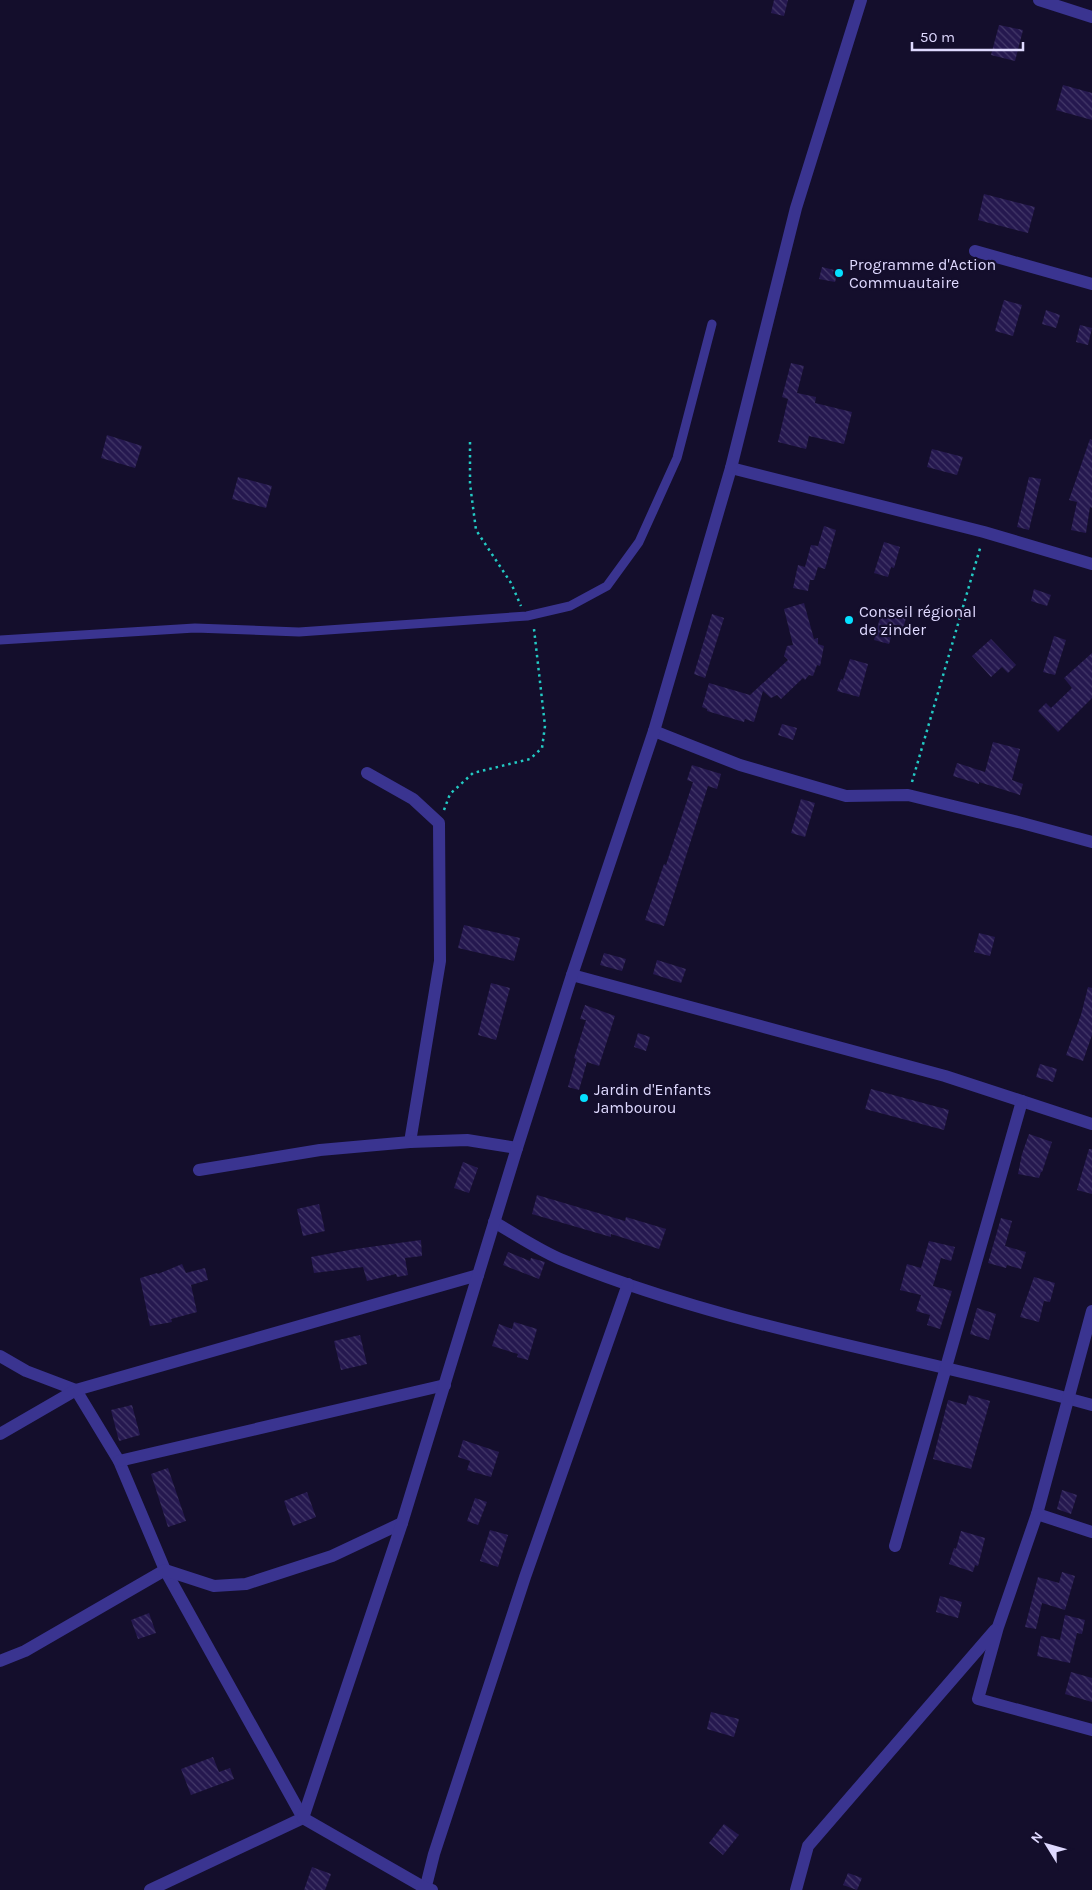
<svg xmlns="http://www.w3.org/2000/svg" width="1092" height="1890" viewBox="0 0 1092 1890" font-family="Karla,sans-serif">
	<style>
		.building { fill: url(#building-back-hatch) }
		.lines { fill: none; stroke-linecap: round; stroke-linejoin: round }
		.path { stroke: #23cac4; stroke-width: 2.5; stroke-dasharray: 2.5 4; stroke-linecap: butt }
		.service { stroke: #3a3490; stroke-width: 9 }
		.minor { stroke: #3a3490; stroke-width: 12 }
		.poi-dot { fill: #05e0ff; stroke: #140e2c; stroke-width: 2 }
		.labels { text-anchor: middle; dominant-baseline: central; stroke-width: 4.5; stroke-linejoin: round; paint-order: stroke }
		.poi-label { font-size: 16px; fill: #dfd9ff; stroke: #140e2c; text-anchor: start }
	</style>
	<defs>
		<pattern id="building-back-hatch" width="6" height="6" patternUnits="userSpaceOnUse" patternTransform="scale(1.25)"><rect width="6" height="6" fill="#25184f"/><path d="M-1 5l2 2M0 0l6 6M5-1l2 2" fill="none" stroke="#443969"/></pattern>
	</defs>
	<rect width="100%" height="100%" fill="#140e2c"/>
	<g class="building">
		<polygon points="774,0 788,0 784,16 771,13"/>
		<polygon points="999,25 1023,30 1015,61 991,55"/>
		<polygon points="1063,85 1092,93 1092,120 1056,110"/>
		<polygon points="984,194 1035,207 1028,233 978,220"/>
		<polygon points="822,267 838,271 835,282 819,279"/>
		<polygon points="1004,300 1022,305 1013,336 995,331"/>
		<polygon points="1046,310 1060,315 1056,328 1042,324"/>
		<polygon points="1080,325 1092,328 1088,345 1076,342"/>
		<polygon points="791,363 804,366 797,393 816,397 815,403 852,412 844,444 809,436 806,449 778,442 788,399 782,397"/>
		<polygon points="107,435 142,446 135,468 101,458"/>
		<polygon points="1090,439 1092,440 1092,508 1090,507 1086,533 1071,530 1077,502 1069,500"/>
		<polygon points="932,449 963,457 957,475 927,467"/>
		<polygon points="238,477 272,486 266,508 232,499"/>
		<polygon points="1029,477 1041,479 1029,530 1017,527"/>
		<polygon points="824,526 836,530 825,569 818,567 814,580 810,580 808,591 793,588 798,565 805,567 811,545 818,546"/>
		<polygon points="884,542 900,547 894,568 891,567 888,577 874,573"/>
		<polygon points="1034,589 1051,595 1047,606 1031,601"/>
		<polygon points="804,603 814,639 818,638 818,644 824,646 820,666 817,665 813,676 809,675 805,680 803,678 781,699 777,695 771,698 763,691 754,722 745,719 744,722 707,711 707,709 702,707 709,683 750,695 788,660 784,656 787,646 793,645 784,609"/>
		<polygon points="883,607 907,614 901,637 892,634 889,644 874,640"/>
		<polygon points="712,614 724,618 705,678 694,674"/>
		<polygon points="1054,636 1066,640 1055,675 1043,672"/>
		<polygon points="991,639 1016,665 1008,673 1002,667 991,677 972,656"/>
		<polygon points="1092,653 1092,698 1058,732 1038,711 1046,703 1051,708 1072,688 1064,678"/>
		<polygon points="850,659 868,664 859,697 837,691 841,679 843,680"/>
		<polygon points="782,724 797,728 793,740 778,735"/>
		<polygon points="993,742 1020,749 1012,780 1023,784 1020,795 979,782 979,784 953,776 957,763 985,772"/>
		<polygon points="692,765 721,774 717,789 708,786 664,926 645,920 664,864 666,865 693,782 687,780"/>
		<polygon points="801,799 815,803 805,837 791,833"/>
		<polygon points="464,925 520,938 514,961 458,948"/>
		<polygon points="979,933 995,937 990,956 974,952"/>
		<polygon points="604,953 626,959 622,971 600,965"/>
		<polygon points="657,960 686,969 681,983 653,974"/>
		<polygon points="491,983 510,988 496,1040 478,1035"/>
		<polygon points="1088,987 1092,988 1092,1035 1083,1061 1066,1055 1081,1015"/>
		<polygon points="585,1005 615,1016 599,1066 587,1062 579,1090 568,1087 576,1059 574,1058 586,1020 580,1019"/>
		<polygon points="638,1033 650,1037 646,1051 634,1047"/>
		<polygon points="1040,1064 1057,1069 1053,1082 1036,1077"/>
		<polygon points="871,1089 949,1110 944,1130 865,1109"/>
		<polygon points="1029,1134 1052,1142 1042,1172 1041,1172 1039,1178 1018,1174 1022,1154"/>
		<polygon points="1089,1149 1092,1149 1092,1194 1077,1190"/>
		<polygon points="463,1162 478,1168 469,1193 454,1188"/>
		<polygon points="537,1195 625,1221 626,1217 666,1229 659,1249 611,1234 611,1237 532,1214"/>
		<polygon points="319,1204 325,1231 303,1236 297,1209"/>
		<polygon points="1001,1218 1012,1221 1005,1246 1026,1252 1021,1269 1007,1265 1006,1268 988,1263"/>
		<polygon points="421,1240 422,1256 405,1258 408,1275 397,1277 396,1274 367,1281 363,1267 314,1273 311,1257 355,1249"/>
		<polygon points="929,1241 955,1247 951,1261 941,1258 933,1286 952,1291 940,1329 927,1325 930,1315 916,1311 921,1295 900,1290 907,1264 921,1268"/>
		<polygon points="508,1252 530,1261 531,1258 545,1262 539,1279 503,1265"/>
		<polygon points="182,1264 186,1273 205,1268 208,1280 191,1285 197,1312 171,1319 172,1322 150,1326 140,1278 157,1273 158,1274"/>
		<polygon points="1034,1277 1055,1283 1050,1302 1044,1301 1039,1322 1020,1317"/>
		<polygon points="977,1308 996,1314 989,1340 970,1334"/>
		<polygon points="514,1322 537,1329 528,1360 517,1357 518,1354 492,1346 499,1324 512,1329"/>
		<polygon points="360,1335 367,1364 341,1370 334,1341"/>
		<polygon points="969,1395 990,1401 971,1469 933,1459 948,1400 966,1405"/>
		<polygon points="132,1405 140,1435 119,1441 111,1410"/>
		<polygon points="463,1440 499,1452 491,1477 467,1470 470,1461 458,1457"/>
		<polygon points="168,1468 186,1521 168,1527 151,1474"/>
		<polygon points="1062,1490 1077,1495 1071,1514 1057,1509"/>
		<polygon points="307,1492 316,1517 293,1526 284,1501"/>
		<polygon points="475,1498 487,1502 478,1525 467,1521"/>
		<polygon points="490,1530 508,1535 498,1567 480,1561"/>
		<polygon points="961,1531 985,1538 978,1566 975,1565 973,1572 949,1564 954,1548 956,1549"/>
		<polygon points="1062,1572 1075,1576 1065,1610 1042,1603 1036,1629 1025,1627 1038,1577 1059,1583"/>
		<polygon points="940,1596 962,1602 958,1618 936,1612"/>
		<polygon points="149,1613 156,1633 138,1639 131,1620"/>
		<polygon points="1065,1615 1085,1620 1082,1634 1077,1633 1070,1663 1037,1656 1041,1636 1060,1640"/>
		<polygon points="1071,1672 1092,1678 1092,1702 1065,1694"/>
		<polygon points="711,1712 739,1719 734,1737 707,1729"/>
		<polygon points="213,1757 219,1772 230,1768 234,1779 191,1795 181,1769"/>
		<polygon points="724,1824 739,1835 723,1855 709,1843"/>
		<polygon points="312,1867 331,1874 325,1890 304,1890"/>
		<polygon points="848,1873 862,1878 857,1890 843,1885"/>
	</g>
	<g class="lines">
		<g class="path">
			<polyline points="470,442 470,484 476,530 511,583 521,606"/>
			<polyline points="912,782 981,545"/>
			<polyline points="444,810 450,794 473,773 530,759 542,748 545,726 534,629 532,626"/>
		</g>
		<polyline class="service" points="0,640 195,628 299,632 527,616 570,606 607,586 639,542 677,458 712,324"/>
		<g class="minor">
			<polyline points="1039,0 1092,17"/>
			<polyline points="975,251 1092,284"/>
			<polyline points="731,468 984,532 1092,564"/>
			<polyline points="654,731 740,765 846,796 908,795 1022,823 1092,842"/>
			<polyline points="367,773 413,799 439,823 440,961 410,1142"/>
			<polyline points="572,975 945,1076 1092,1124"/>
			<polyline points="199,1170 320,1150 410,1142 467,1140 517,1148"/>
			<path d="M494 1222C515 1234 537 1249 560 1259 730 1329 915 1355 1092 1405"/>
			<polyline points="1092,1311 1037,1514 998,1627 978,1699 1092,1730"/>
			<polyline points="0,1356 26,1371 76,1390 119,1461 165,1570 303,1818 150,1890"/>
			<polyline points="0,1434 76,1390 478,1275"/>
			<polyline points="119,1461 445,1385"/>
			<polyline points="1037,1514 1092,1532"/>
			<polyline points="895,1546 1022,1101"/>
			<polyline points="0,1661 25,1651 165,1570 214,1586 246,1584 332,1556 402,1523"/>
			<polyline points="425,1890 434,1854 525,1577 628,1284"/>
			<polyline points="432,1890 425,1888 303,1818 402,1523 517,1148 572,975 654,731 731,468 796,208 861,0"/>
			<polyline points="796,1890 808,1846 995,1630"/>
		</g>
	</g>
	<g class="poi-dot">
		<circle cx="839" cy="273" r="5"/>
		<circle cx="849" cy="620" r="5"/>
		<circle cx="584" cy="1098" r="5"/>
	</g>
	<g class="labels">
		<g class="poi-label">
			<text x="849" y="264">Programme d'Action<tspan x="849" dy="18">Commuautaire</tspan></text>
			<text x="859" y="611">Conseil régional<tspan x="859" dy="18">de zinder</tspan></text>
			<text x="594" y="1089">Jardin d'Enfants<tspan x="594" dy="18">Jambourou</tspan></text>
		</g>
	</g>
	<g transform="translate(1047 1845) rotate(307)" stroke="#140e2c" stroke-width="4" paint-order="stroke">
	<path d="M0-4L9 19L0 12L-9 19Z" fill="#dfd9ff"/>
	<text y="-8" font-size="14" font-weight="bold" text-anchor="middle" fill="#dfd9ff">N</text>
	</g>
	<path d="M912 42v8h111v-8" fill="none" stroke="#dfd9ff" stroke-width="2.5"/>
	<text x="920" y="42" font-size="15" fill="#dfd9ff" stroke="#140e2c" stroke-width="4" paint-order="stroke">50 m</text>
</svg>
